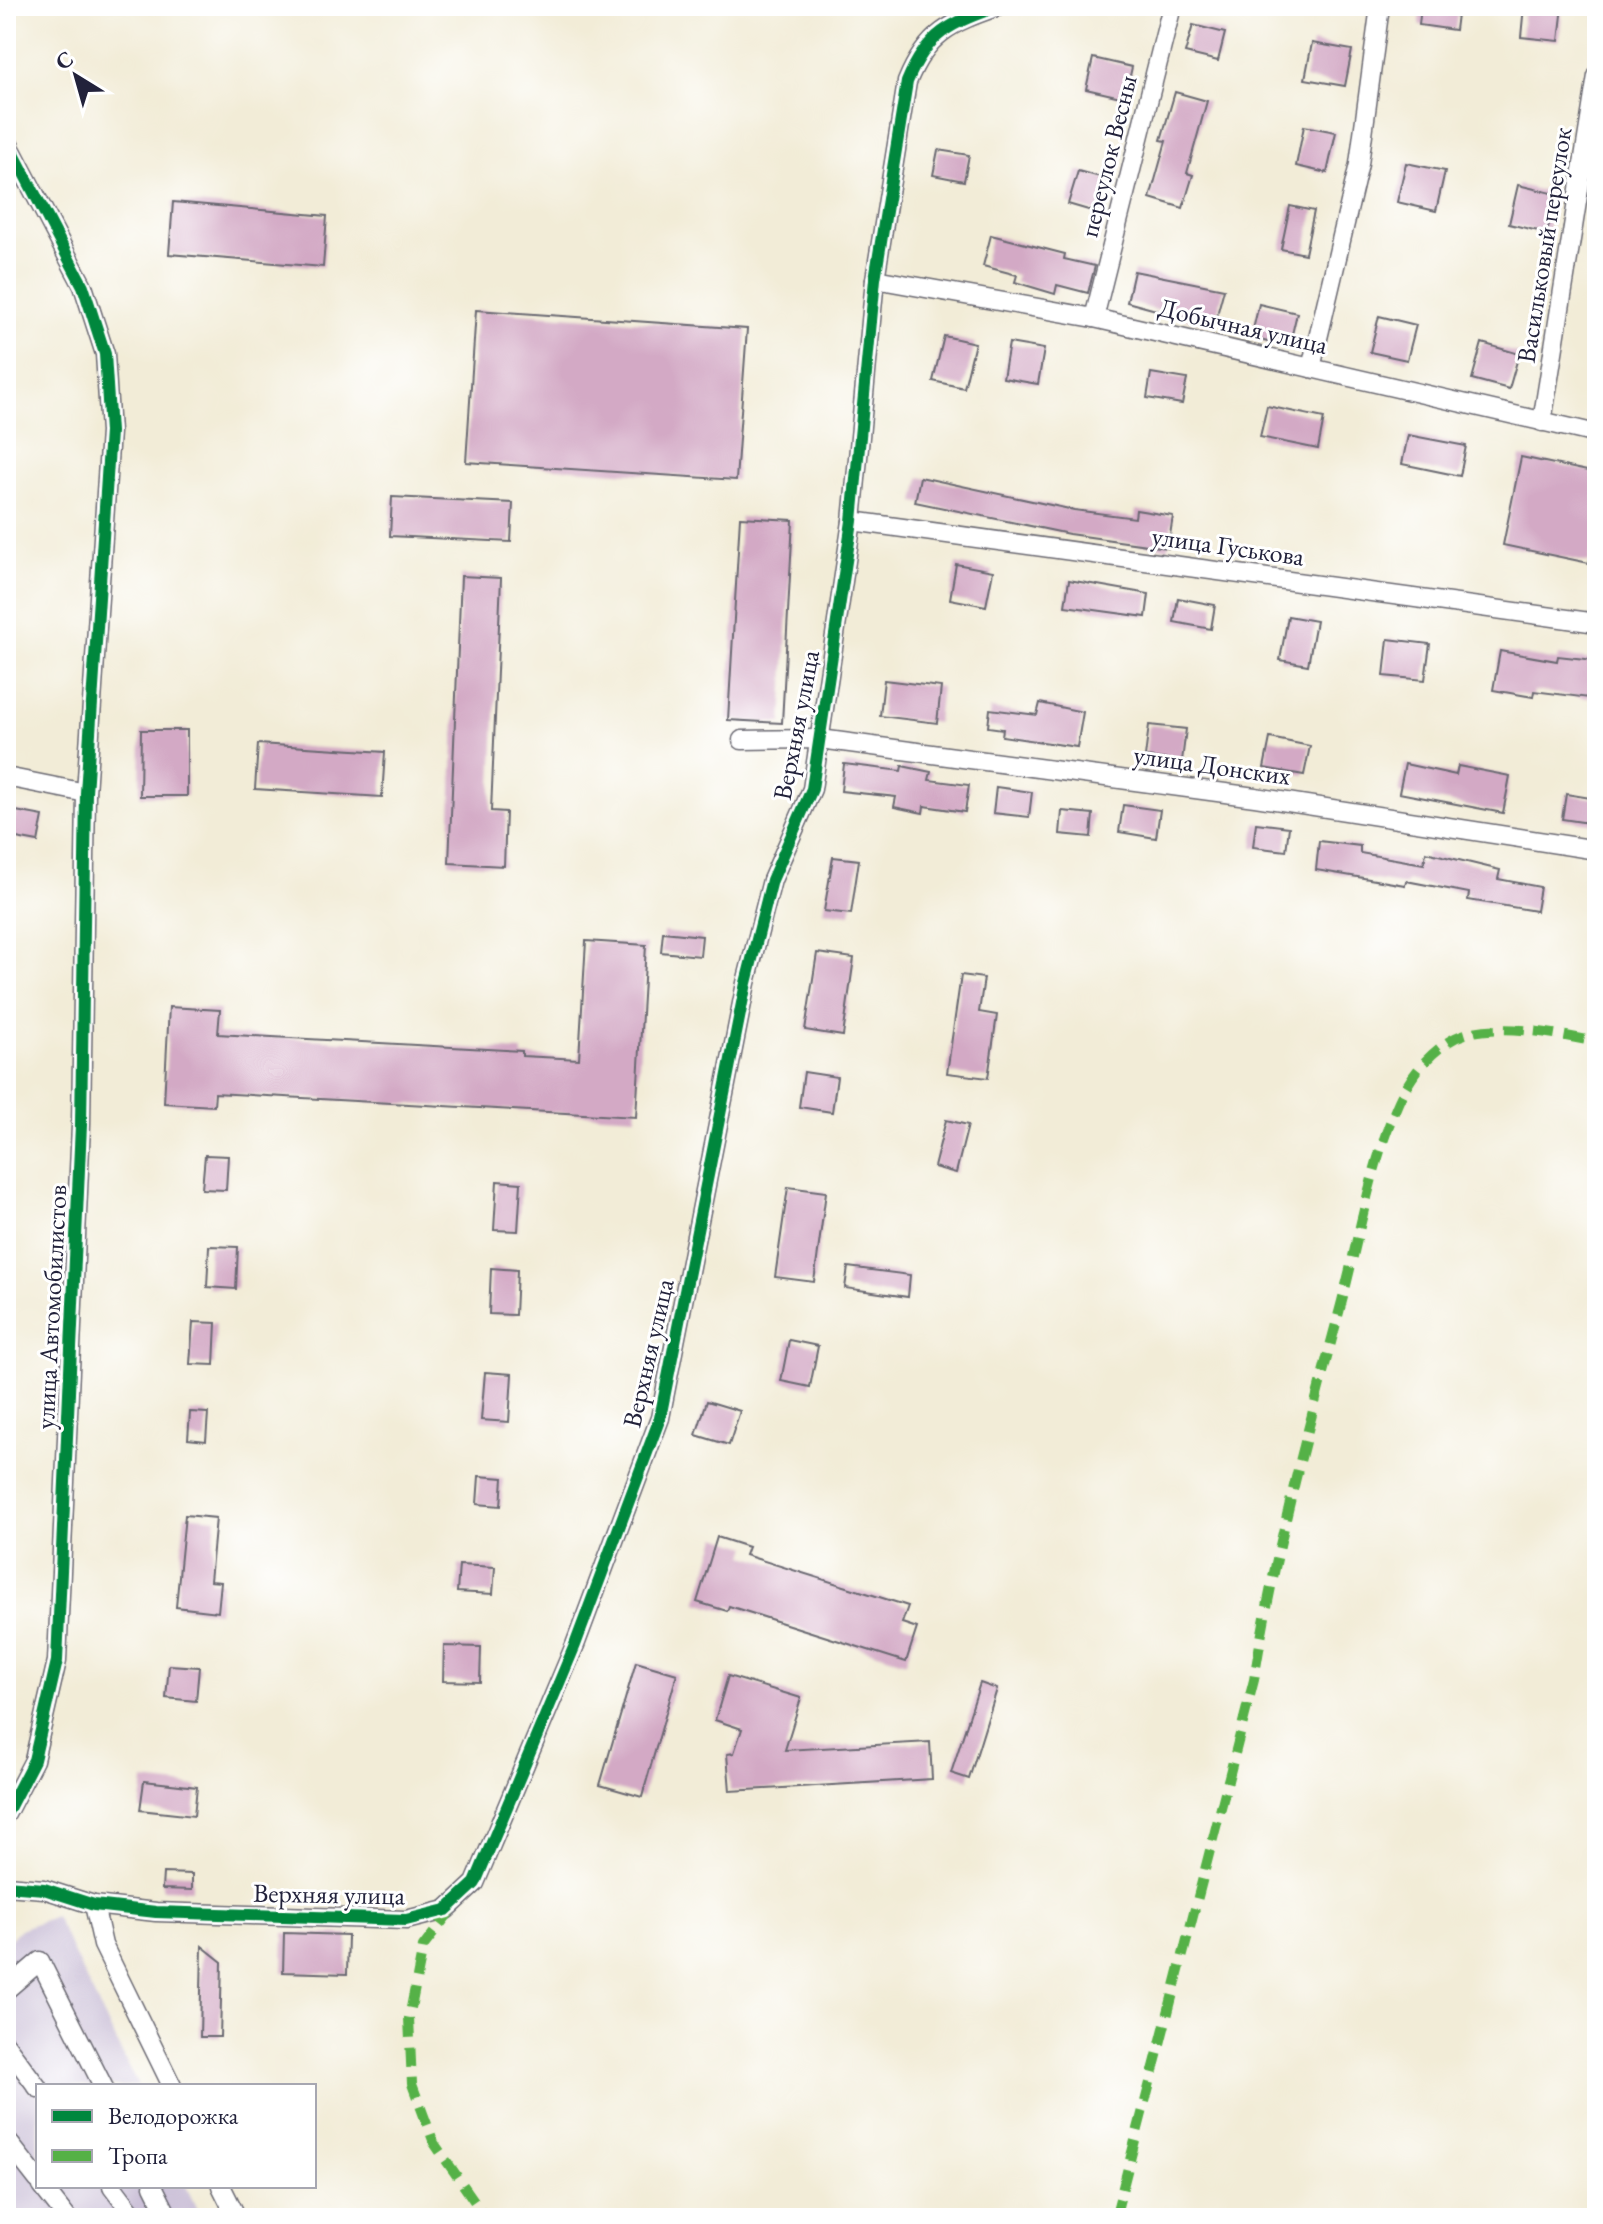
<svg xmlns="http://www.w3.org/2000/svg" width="1603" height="2224" viewBox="0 0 1603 2224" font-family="'EB Garamond',serif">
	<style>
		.industrial { fill: #cabfd7 }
		.building { fill: #d3a9c5 }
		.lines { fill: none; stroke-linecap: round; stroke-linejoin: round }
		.minor-casing { stroke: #6b6972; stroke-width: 21 }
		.minor { stroke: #fff; stroke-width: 18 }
		.quiet { stroke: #55b146; stroke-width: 10; stroke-dasharray: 20 10; stroke-linecap: butt }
		.cycleway-casing { stroke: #fff; stroke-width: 17 }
		.cycleway { stroke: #00873e; stroke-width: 12 }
		.labels { text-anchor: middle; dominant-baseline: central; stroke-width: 6; stroke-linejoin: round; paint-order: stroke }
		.street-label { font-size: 26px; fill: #22223b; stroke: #fff }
	</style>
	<rect width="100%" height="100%" fill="#fff"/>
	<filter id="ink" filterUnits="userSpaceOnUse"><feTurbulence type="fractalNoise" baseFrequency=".0125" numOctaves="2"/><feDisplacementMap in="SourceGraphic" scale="16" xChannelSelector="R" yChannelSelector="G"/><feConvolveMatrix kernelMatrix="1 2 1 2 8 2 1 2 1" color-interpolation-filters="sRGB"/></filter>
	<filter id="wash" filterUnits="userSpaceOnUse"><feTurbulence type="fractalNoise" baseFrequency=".006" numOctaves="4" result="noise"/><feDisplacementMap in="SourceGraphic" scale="32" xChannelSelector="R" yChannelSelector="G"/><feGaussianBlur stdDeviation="1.8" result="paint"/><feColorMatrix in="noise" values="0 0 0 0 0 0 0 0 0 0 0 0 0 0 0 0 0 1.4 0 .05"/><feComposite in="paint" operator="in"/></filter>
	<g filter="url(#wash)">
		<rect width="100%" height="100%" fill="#f2ecd7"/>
		<polygon class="industrial" points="55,1916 138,2086 38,2086 38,2186 186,2186 201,2218 6,2218 6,1944 20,1929"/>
		<g id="blocks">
			<g class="building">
				<polygon points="1421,6 1458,6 1455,30 1419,25"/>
				<polygon points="1524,6 1563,6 1559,41 1521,37"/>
				<polygon points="1193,25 1225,33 1218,61 1185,53"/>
				<polygon points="1312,43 1352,50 1345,86 1305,79"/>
				<polygon points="1093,58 1132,67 1125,98 1086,89"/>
				<polygon points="1175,92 1207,101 1187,173 1193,175 1183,208 1150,198 1166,141 1161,140"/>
				<polygon points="1304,126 1336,132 1327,173 1296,166"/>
				<polygon points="938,150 969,155 964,181 933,175"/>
				<polygon points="1406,163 1445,171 1436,211 1397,202"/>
				<polygon points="1078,171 1111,180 1102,214 1068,204"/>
				<polygon points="1518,185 1556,194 1547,233 1509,224"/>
				<polygon points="173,202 327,216 323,267 169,254"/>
				<polygon points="1290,206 1314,211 1305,254 1281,249"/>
				<polygon points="991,235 1065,254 1064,259 1095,266 1088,293 1057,285 1055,294 1015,282 1017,275 983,266"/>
				<polygon points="1134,271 1224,289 1214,326 1127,302"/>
				<polygon points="1259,304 1297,313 1289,347 1251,338"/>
				<polygon points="476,310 747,329 736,480 466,462"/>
				<polygon points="1379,316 1416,325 1407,360 1370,352"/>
				<polygon points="944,336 975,343 964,388 933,381"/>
				<polygon points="1009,343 1044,349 1038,384 1003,378"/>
				<polygon points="1482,343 1519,354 1509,389 1472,379"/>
				<polygon points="1151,373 1187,379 1182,404 1147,398"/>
				<polygon points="1267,406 1324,418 1318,449 1260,437"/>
				<polygon points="1408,435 1466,446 1460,476 1402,464"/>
				<polygon points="1521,457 1597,473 1597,527 1589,563 1503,545"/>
				<polygon points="920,477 1074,510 1135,518 1136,510 1173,516 1168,548 1069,534 915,502"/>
				<polygon points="392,497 513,503 511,542 390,536"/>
				<polygon points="740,517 793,520 782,723 728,720"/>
				<polygon points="956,564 993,571 986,606 950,599"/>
				<polygon points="461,576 501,578 491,811 506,812 504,866 449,863"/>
				<polygon points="1069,580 1149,594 1146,617 1065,606"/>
				<polygon points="1178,598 1215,605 1211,629 1174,622"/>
				<polygon points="1288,616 1316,621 1308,665 1280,660"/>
				<polygon points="1388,639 1430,644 1425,680 1384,676"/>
				<polygon points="1500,651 1557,661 1558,656 1594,660 1589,698 1534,691 1533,697 1493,690"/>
				<polygon points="884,680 941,687 937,723 880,716"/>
				<polygon points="1040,703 1083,712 1077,747 1002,736 1003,729 988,727 990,709 1037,715"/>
				<polygon points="1149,725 1186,729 1182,761 1145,757"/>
				<polygon points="141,730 187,730 187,796 140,796"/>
				<polygon points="1270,738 1310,746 1304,775 1264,768"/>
				<polygon points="258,744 385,752 382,797 255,789"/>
				<polygon points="844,764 901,771 902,766 931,772 929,780 969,785 965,812 924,806 923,813 894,807 896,797 841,791"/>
				<polygon points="1405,764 1456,775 1458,766 1510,776 1503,813 1399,793"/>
				<polygon points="996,787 1032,792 1029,817 993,813"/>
				<polygon points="1566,794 1597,799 1596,824 1562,819"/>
				<polygon points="1123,805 1160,810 1156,838 1119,832"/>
				<polygon points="16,811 43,816 38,842 11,837"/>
				<polygon points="1062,811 1093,814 1091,837 1060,834"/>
				<polygon points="1256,823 1289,827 1286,851 1253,847"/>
				<polygon points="1319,841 1360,846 1360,853 1424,864 1426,852 1500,870 1498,879 1540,887 1536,911 1468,900 1469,893 1406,881 1405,885 1316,870"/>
				<polygon points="833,857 859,860 851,914 824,911"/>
				<polygon points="663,932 702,936 700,956 661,952"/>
				<polygon points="586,941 646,945 636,1117 215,1093 214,1106 164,1103 169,1007 220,1010 218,1034 522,1051 522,1056 579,1059"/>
				<polygon points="817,953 854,958 843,1036 805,1030"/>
				<polygon points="961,975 984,978 979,1012 997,1015 988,1078 947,1073"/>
				<polygon points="804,1072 837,1077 832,1112 799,1107"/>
				<polygon points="946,1120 968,1125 956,1173 934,1167"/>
				<polygon points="205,1155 228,1156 226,1190 202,1189"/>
				<polygon points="497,1181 521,1183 518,1231 494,1230"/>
				<polygon points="788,1187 826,1192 814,1282 775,1277"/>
				<polygon points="209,1246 238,1247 236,1289 207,1287"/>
				<polygon points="848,1267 910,1275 908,1297 845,1288"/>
				<polygon points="491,1268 517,1270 515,1315 489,1314"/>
				<polygon points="193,1322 216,1323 214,1365 190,1364"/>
				<polygon points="789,1340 818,1346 810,1387 781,1381"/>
				<polygon points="485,1372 512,1374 509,1422 481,1420"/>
				<polygon points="707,1401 740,1411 729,1445 696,1435"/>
				<polygon points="190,1412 208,1413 206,1441 188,1439"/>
				<polygon points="479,1476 503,1478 501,1506 477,1504"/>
				<polygon points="185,1515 216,1518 210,1581 221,1582 218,1612 176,1607"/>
				<polygon points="717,1537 748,1547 745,1555 908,1606 902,1623 917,1628 906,1662 729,1606 727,1611 697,1602"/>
				<polygon points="459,1565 495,1567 493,1594 457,1592"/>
				<polygon points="444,1646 481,1647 480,1682 443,1681"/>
				<polygon points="636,1662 677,1674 642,1797 600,1785"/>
				<polygon points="169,1665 199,1667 196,1701 166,1698"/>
				<polygon points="728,1676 801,1698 785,1750 930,1742 932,1779 730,1791 727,1754 734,1753 742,1729 715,1720"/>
				<polygon points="980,1683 997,1689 969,1779 951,1773"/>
				<polygon points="144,1781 197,1787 194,1816 140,1810"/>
				<polygon points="163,1873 192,1874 192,1890 162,1889"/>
				<polygon points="284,1933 348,1935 347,1974 283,1972"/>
				<polygon points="202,1946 222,1962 220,2037 200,2037"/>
			</g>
		</g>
	</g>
	<g filter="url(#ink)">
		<use href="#blocks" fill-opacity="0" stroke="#6b6972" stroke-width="2"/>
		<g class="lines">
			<g class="minor-casing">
				<g id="minor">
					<polyline points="6,139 83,286 105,354 110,432 86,793 81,1125 57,1661 34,1760 6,1814"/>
					<polyline points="875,279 1094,318 1597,434"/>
					<polyline points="1094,318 1172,6"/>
					<polyline points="1311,368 1359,164 1380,6"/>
					<polyline points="1542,422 1597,76"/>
					<polyline points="852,521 1597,623"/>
					<polyline points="742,740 820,739 1255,797 1597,850"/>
					<polyline points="6,777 86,793"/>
					<path d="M6 1886 44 1889 94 1905 156 1912 406 1920 446 1910 475 1883 575 1645 660 1418 746 983 772 880 812 789 852 521 875 279 907 82C927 33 950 23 999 6"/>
					<polyline points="94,1905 103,1945 172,2086"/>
					<polyline points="6,1990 40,1961 103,2086"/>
					<polyline points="6,2045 38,2088"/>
					<polyline points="6,2139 38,2180"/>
					<polyline points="42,2186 67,2218"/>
					<polyline points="112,2186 136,2218"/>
					<polyline points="153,2186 169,2218"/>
					<polyline points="221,2186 237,2218"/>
				</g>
			</g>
			<use href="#minor" class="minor"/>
			<g class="quiet">
				<polyline points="452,1909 423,1947 409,2018 412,2084 434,2143 486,2218"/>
				<path d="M1115 2218 1254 1680C1274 1552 1309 1426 1342 1301 1359 1237 1370 1168 1396 1108 1407 1081 1424 1058 1448 1042 1483 1018 1557 1034 1597 1042"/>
			</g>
			<g class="cycleway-casing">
				<g id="cycleway">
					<polyline points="6,139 83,286 105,354 110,432 86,793 81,1125 57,1661 34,1760 6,1814"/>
					<path d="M6 1886 44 1889 94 1905 156 1912 406 1920 446 1910 475 1883 575 1645 660 1418 746 983 772 880 812 789 852 521 875 279 907 82C927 33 950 23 999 6"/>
				</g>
			</g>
			<use href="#cycleway" class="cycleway"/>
		</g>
	</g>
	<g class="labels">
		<g class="street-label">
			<text transform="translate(1108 156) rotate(-76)">переулок Весны</text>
			<text transform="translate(1544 245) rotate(-81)">Васильковый переулок</text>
			<text transform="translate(1243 326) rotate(13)">Добычная улица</text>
			<text transform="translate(1228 546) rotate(8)">улица Гуськова</text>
			<text transform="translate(796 725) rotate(-79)">Верхняя улица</text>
			<text transform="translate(1212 765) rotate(8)">улица Донских</text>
			<text transform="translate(51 1307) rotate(-87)">улица Автомобилистов</text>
			<text transform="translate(648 1353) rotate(-77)">Верхняя улица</text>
			<text transform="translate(329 1894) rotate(1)">Верхняя улица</text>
		</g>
	</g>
	<rect width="1603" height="2224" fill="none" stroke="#fff" stroke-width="32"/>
	<rect x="36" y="2084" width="280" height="104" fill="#ffffff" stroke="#a7a7b1" stroke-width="2"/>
	<rect x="52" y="2110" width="40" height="12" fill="#00873e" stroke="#a7a7b1" stroke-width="2"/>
	<text x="108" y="2124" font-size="24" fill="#22223b">Велодорожка</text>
	<rect x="52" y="2150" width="40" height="12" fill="#55b146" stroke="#a7a7b1" stroke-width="2"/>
	<text x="108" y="2164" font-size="24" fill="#22223b">Тропа</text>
	<g transform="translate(76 76) rotate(323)" stroke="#ffffff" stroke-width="6" paint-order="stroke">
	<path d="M0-6L14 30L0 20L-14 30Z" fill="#22223b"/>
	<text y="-12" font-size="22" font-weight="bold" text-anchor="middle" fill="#22223b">С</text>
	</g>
</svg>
